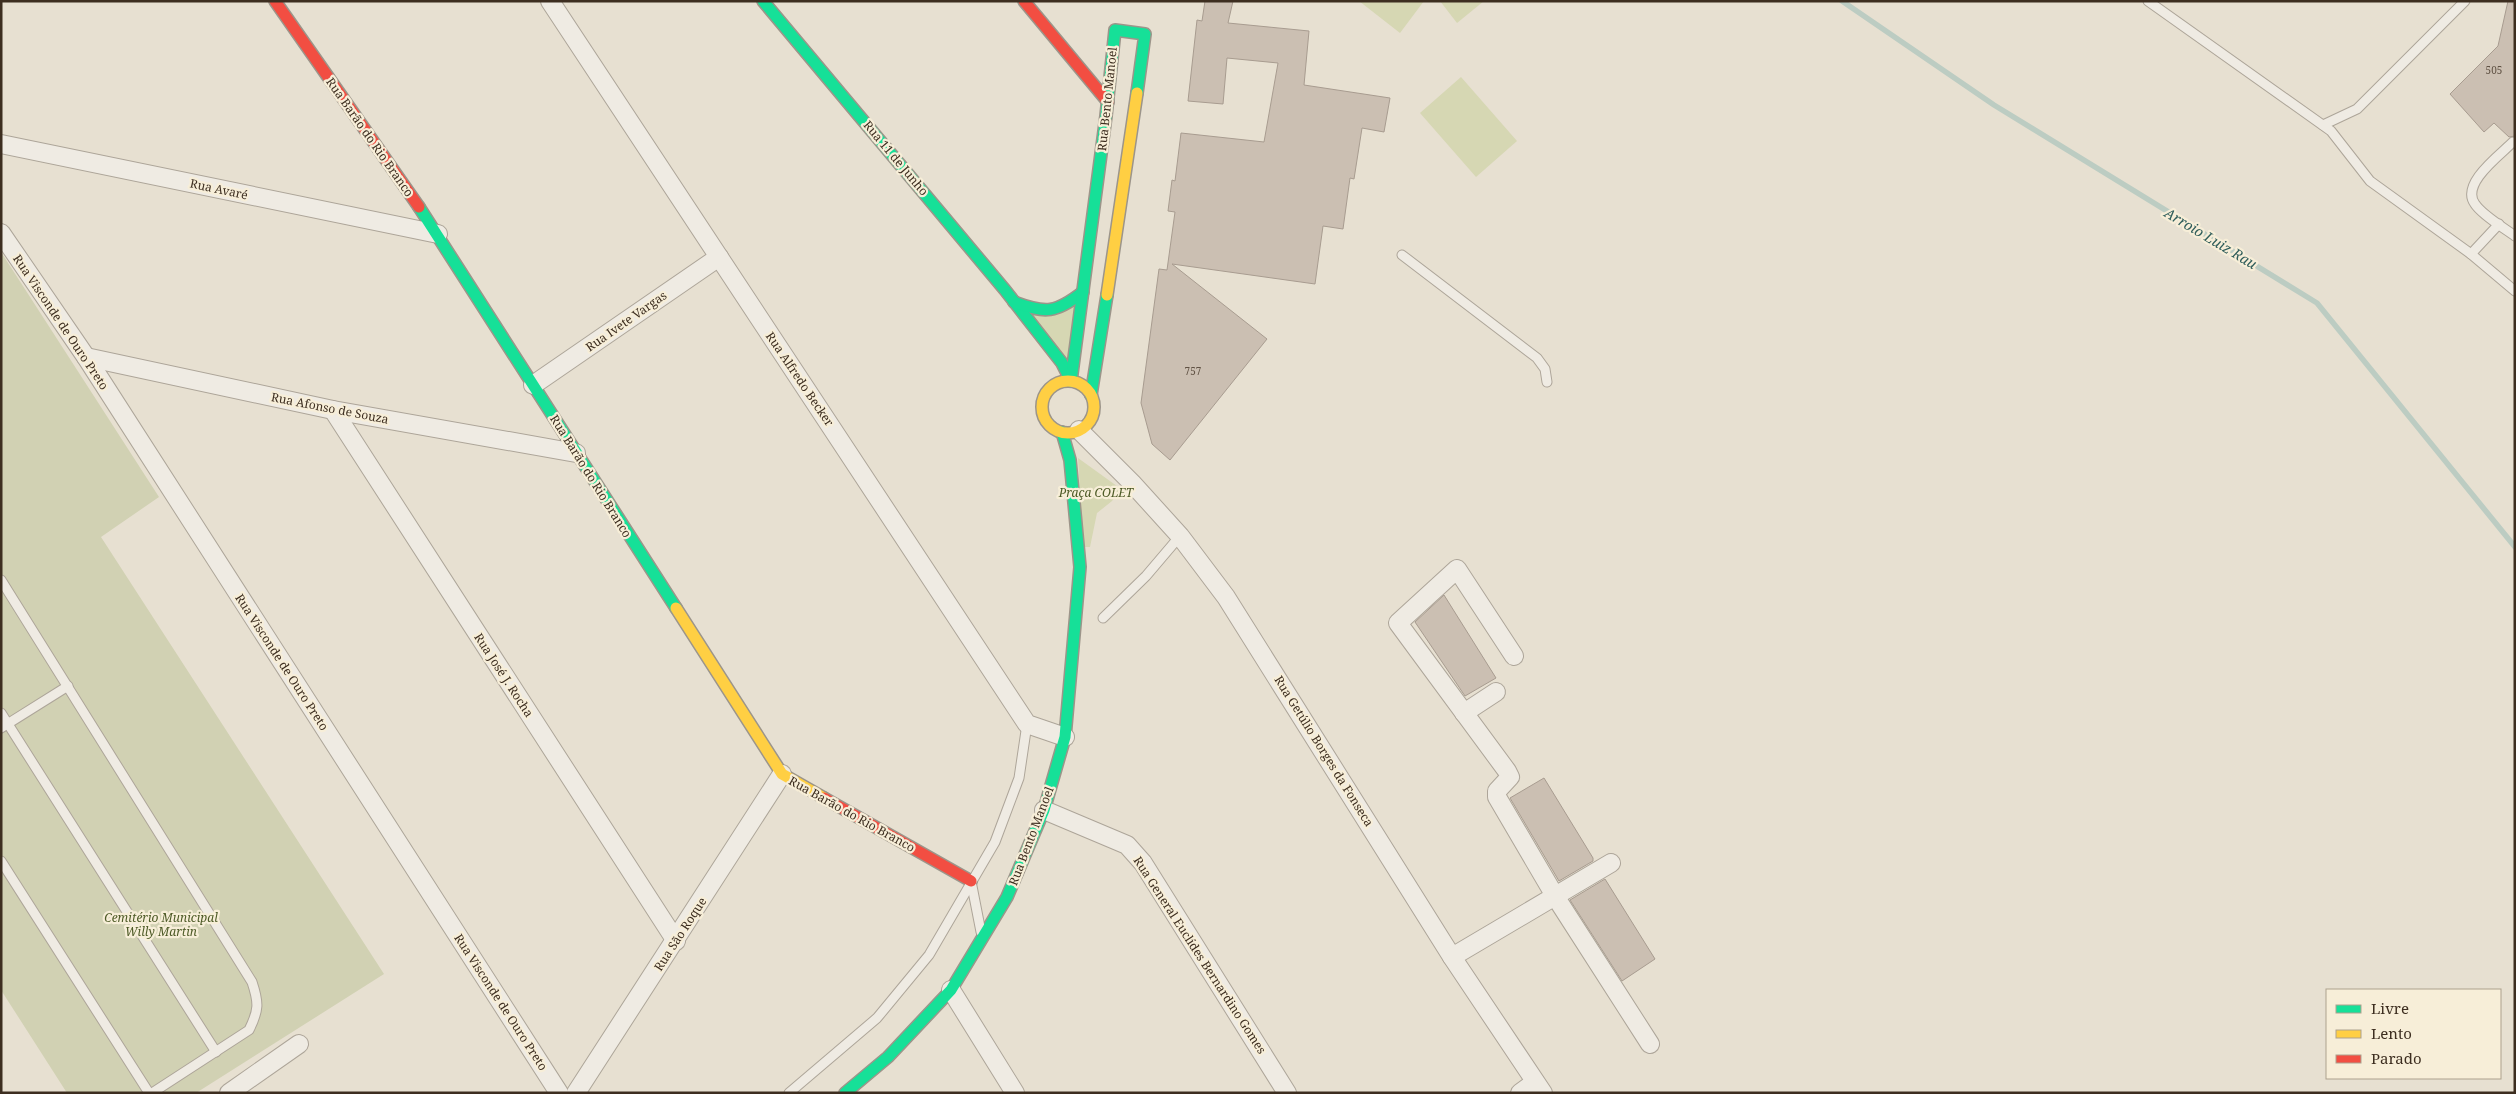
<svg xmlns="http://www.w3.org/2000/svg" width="2516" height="1094" viewBox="0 0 2516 1094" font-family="'Noto Serif',serif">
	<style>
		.green { fill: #d6d7b3 }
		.cemetery { fill: #d1d1b3 }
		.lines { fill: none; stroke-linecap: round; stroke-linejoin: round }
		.stream { stroke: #bcccc2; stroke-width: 5.5 }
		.building { fill: #cbbfb2; stroke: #a89c90 }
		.lane-casing { stroke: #ada599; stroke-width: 11 }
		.street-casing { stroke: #ada599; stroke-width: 20 }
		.fast-casing { stroke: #9c958a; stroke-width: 14 }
		.slow-casing { stroke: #9c958a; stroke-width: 14 }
		.jam-casing { stroke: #9c958a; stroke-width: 14 }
		.lane { stroke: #efebe3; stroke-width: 9 }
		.street { stroke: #efebe3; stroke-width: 18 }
		.fast { stroke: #16e098; stroke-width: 11 }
		.slow { stroke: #ffcf43; stroke-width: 11 }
		.jam { stroke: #f24e42; stroke-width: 11 }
		.labels { text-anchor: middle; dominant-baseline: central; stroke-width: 4.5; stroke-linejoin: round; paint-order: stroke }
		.number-label { font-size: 10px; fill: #605244 }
		.street-label { font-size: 12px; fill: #3d2e20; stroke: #f7eed8 }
		.park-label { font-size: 12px; font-style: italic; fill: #4d5a26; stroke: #f7eed8 }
		.water-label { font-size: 14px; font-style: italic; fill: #2f5d5a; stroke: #f7eed8 }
	</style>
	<rect width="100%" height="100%" fill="#e7e0d1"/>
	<g class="green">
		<polygon points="1359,1 1424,1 1400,33"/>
		<polygon points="1440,1 1484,1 1457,23"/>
		<polygon points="1461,77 1517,141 1476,177 1420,113"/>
		<polygon points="1077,303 1067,362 1027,312"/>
		<polygon points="1078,458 1121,489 1112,501 1097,513 1090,547 1083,547"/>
	</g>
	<polygon class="cemetery" points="1,252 159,497 101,537 384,974 196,1093 67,1093 1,990"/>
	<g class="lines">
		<polyline class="stream" points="1842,1 1994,105 2317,303 2515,547"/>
	</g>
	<g class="building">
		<polygon points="1205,1 1233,1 1228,23 1309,31 1304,85 1390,98 1384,132 1362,128 1354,179 1350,178 1343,229 1323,226 1315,284 1172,264 1267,339 1170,460 1152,444 1141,403 1159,269 1167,270 1175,212 1168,211 1172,180 1175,181 1181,133 1264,142 1278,63 1227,58 1223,104 1188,101 1197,20 1202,21"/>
		<polygon points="2508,1 2515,1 2515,136 2509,137 2494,123 2484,132 2450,94 2498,46"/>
		<polygon points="1444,595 1496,678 1465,696 1415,622"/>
		<polygon points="1544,778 1593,858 1593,861 1559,881 1510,798"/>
		<polygon points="1605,879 1655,959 1622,981 1570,900"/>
	</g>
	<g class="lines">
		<g class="lane-casing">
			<g id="lane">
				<polyline points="2148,1 2331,131 2370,181 2471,254 2515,291"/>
				<polyline points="2323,125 2357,109 2465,1"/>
				<path d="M2513 142C2500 155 2460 184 2475 204 2482 215 2504 228 2515 236"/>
				<polyline points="2471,254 2499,224"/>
				<polyline points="1402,255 1537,358 1545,369 1547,382"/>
				<path d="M1 580 252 982C259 1003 259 1010 249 1030L152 1093"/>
				<polyline points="1103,618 1146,576 1180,536"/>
				<polyline points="1,713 216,1052"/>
				<polyline points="1,728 68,686"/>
				<polyline points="1,861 149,1093"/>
				<polyline points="971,881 981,932"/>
				<polyline points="789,1093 877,1018 929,955 995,842 1019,778 1027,724"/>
			</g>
		</g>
		<g class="street-casing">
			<g id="street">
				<polyline points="550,1 1027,724 1065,737"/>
				<polyline points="1,144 438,234"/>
				<polyline points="1,233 86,357 559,1093"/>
				<polyline points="86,357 333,410 576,453"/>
				<polyline points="533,385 719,257"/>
				<polyline points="333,410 676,941"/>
				<polyline points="1079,430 1132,483 1180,536 1226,597 1452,957 1543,1093"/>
				<polyline points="1514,656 1457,569 1398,623 1507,771 1510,777 1497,791 1497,797 1555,896 1650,1044"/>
				<polyline points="1464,713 1496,692"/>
				<polyline points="1044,810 1127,845 1143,863 1287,1093"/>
				<polyline points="1452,957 1611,863"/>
				<polyline points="951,990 1015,1093"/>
				<polyline points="229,1093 299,1044"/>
				<polyline points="576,1093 782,774"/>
				<polyline points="1520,1093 1535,1082"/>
			</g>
		</g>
		<g class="fast-casing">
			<g id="fast">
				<polyline points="763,1 1005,290 1062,363 1071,381"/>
				<polyline points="419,207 676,608"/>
				<path d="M1014 302C1046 314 1056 313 1083 292"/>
				<polyline points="1071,381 1106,116 1115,30 1145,34 1137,93"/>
				<polyline points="1091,395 1107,295"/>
				<polyline points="845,1093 888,1057 951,990 1007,897 1044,810 1065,737 1080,567 1070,460 1062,432"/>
			</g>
		</g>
		<g class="slow-casing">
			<g id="slow">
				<polyline points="1107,295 1137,93"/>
				<circle cx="1068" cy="407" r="26"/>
				<polyline points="676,608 782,774 824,798"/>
			</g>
		</g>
		<g class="jam-casing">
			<g id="jam">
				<polyline points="275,1 419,207"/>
				<polyline points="1024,1 1108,102"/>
				<polyline points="824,798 971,881"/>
			</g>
		</g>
		<use href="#lane" class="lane"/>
		<use href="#street" class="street"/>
		<use href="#fast" class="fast"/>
		<use href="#slow" class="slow"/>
		<use href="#jam" class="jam"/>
	</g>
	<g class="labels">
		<g class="number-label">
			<text x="2494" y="70">505</text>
			<text x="1193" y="371">757</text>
		</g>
		<g class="street-label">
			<text transform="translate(1107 99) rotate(-84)">Rua Bento Manoel</text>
			<text transform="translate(370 137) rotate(55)">Rua Barão do Rio Branco</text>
			<text transform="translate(896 158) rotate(50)">Rua 11 de Junho</text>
			<text transform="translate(219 189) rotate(12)">Rua Avaré</text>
			<text transform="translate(626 321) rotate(-35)">Rua Ivete Vargas</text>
			<text transform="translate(61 322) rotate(56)">Rua Visconde de Ouro Preto</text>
			<text transform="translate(800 379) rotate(56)">Rua Alfredo Becker</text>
			<text transform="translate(330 408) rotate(11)">Rua Afonso de Souza</text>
			<text transform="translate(591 476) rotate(58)">Rua Barão do Rio Branco</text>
			<text transform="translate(282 662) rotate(57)">Rua Visconde de Ouro Preto</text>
			<text transform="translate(504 675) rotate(57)">Rua José J. Rocha</text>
			<text transform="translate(1324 751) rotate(58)">Rua Getúlio Borges da Fonseca</text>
			<text transform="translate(852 814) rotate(29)">Rua Barão do Rio Branco</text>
			<text transform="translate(1031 836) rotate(-69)">Rua Bento Manoel</text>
			<text transform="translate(680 934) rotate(-57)">Rua São Roque</text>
			<text transform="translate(1200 955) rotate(57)">Rua General Euclídes Bernardino Gomes</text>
			<text transform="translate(501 1002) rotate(57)">Rua Visconde de Ouro Preto</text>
		</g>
		<g class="park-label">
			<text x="1096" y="492">Praça COLET</text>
			<text x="161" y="917">Cemitério Municipal<tspan x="161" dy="14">Willy Martin</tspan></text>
		</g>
		<g class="water-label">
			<text transform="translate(2211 238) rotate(31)">Arroio Luiz Rau</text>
		</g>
	</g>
	<rect width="2516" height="1094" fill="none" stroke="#3d2e20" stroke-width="5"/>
	<rect x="2326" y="989" width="175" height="90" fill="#f7eed8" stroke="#ada18e"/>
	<rect x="2336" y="1005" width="25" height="8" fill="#16e098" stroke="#ada18e"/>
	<text x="2371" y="1014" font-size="15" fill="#3d2e20">Livre</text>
	<rect x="2336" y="1030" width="25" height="8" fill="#ffcf43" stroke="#ada18e"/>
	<text x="2371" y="1039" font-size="15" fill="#3d2e20">Lento</text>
	<rect x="2336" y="1055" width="25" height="8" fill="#f24e42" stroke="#ada18e"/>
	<text x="2371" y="1064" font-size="15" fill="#3d2e20">Parado</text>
</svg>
